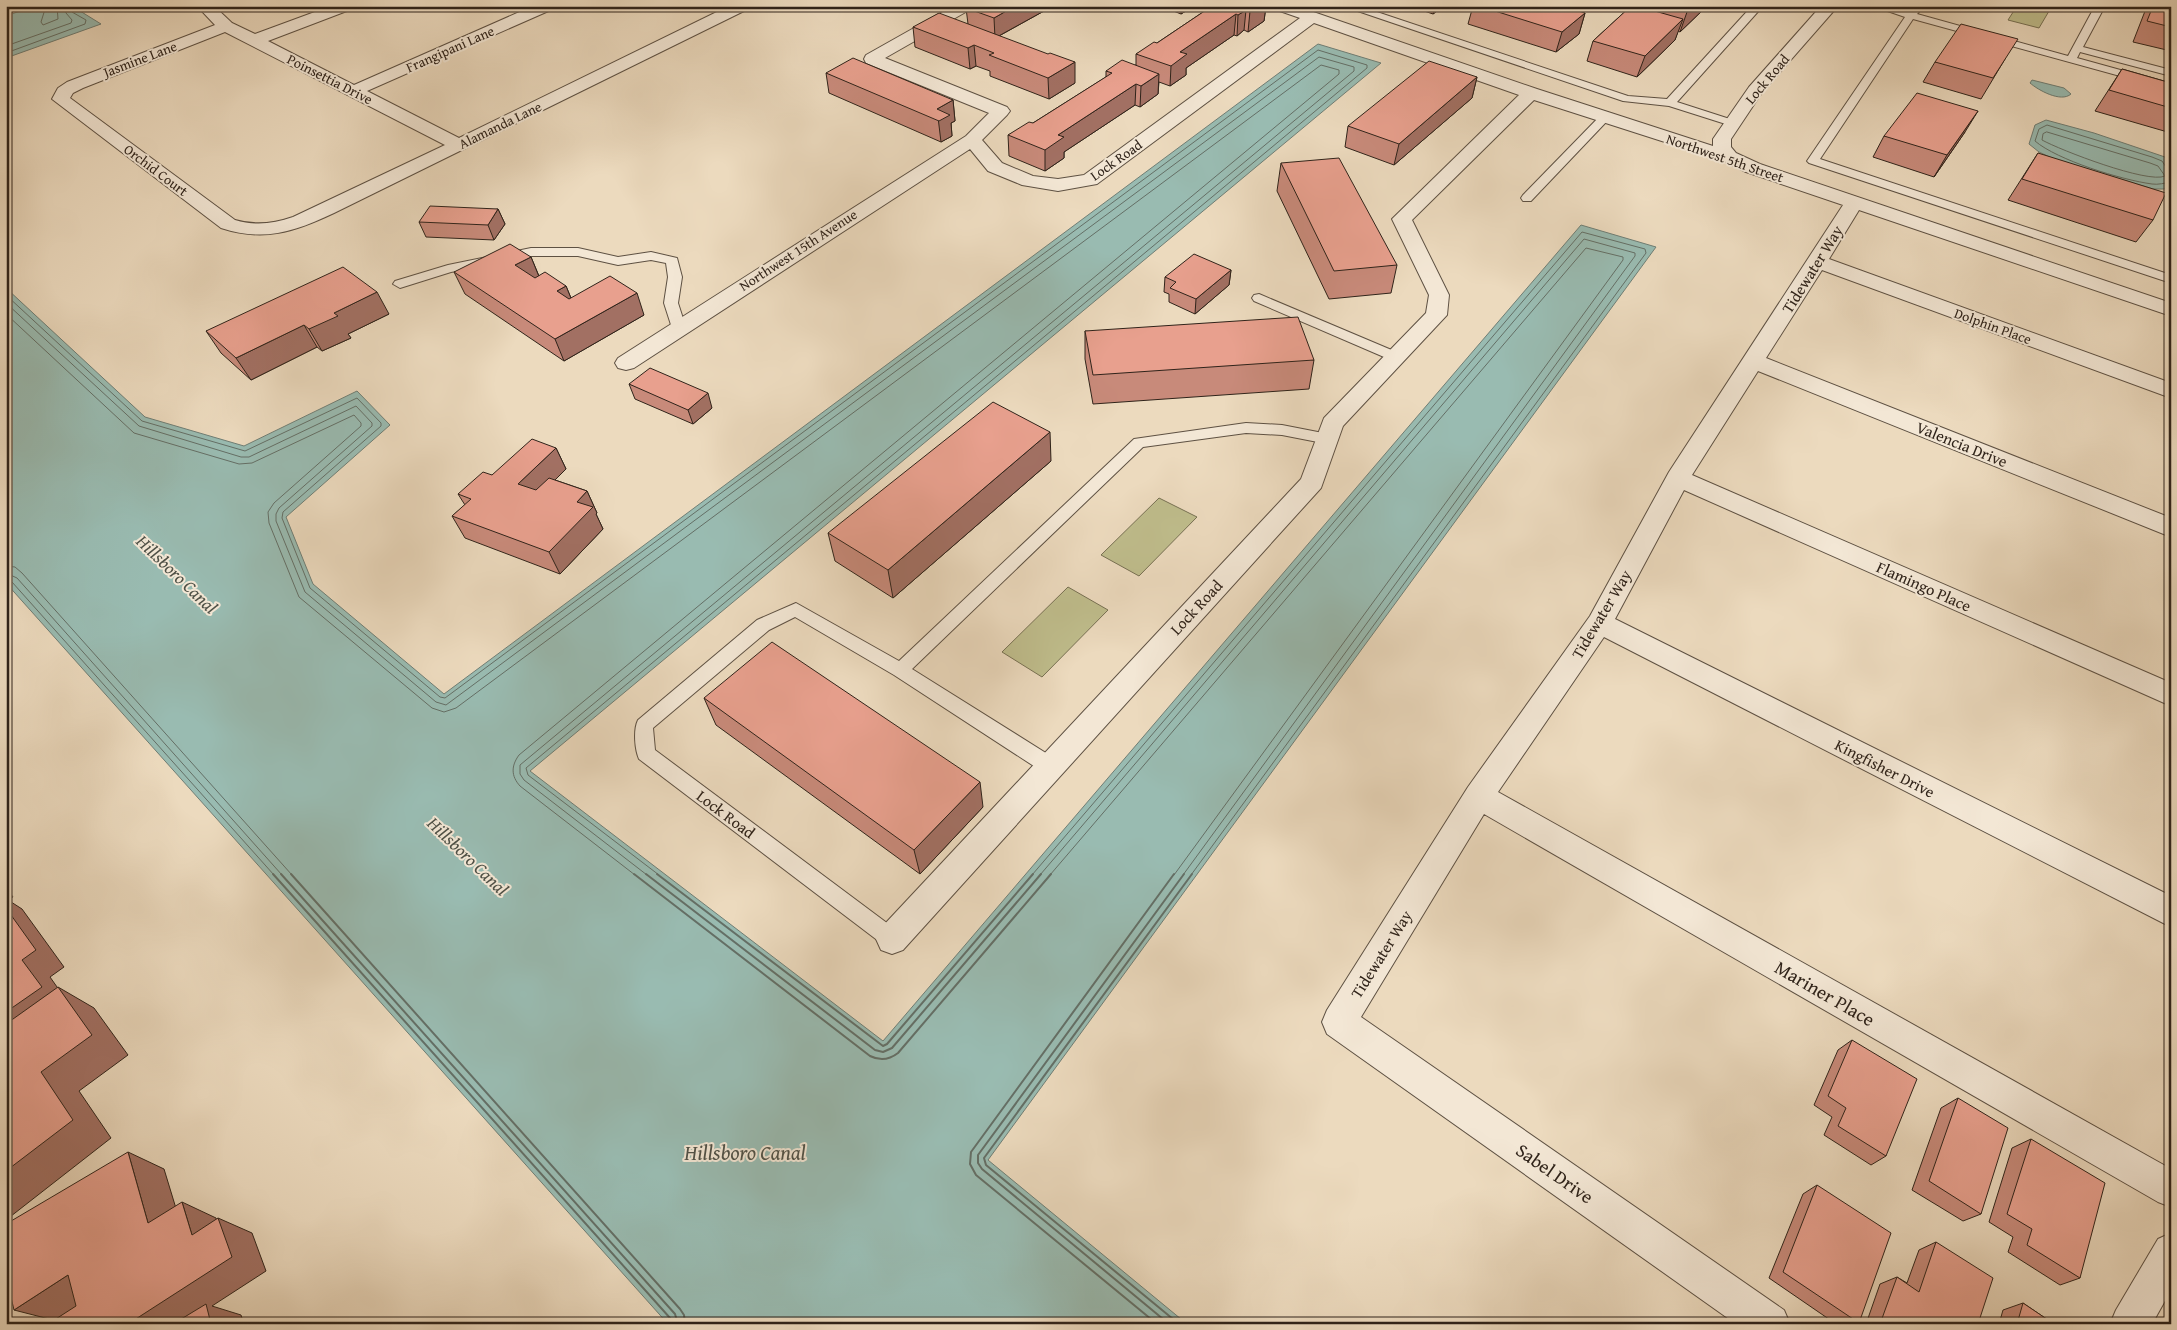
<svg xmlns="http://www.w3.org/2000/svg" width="2177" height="1330" viewBox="0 0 2177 1330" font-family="'Gentium Book Plus',serif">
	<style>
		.green { fill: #bfbd8c; stroke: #777053 }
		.water { fill: #99bbb1; stroke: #6f7e75 }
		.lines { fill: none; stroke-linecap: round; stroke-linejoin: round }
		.shore-far1 { stroke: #646f66; stroke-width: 1 }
		.shore { stroke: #646f66; stroke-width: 2 }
		.service-casing { stroke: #5e5143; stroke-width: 2 }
		.minor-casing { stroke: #5e5143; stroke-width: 2 }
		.service { fill: #f3e7d5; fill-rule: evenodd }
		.minor { fill: #f3e7d5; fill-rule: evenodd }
		.wall { fill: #c88a7a; stroke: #2f231a }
		.shaded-wall { fill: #a27063; stroke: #2f231a }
		.building { fill: #e8a08e; stroke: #2f231a }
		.labels { text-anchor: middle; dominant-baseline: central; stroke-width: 4; stroke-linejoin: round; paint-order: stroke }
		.far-street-label { font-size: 14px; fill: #2f231a; stroke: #f3e7d5 }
		.street-label { font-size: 16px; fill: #2f231a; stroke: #f3e7d5 }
		.water-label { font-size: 18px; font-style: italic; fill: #4f5147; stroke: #f3e7d5 }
		.near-street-label { font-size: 19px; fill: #2f231a; stroke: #f3e7d5 }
		.near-water-label { font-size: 21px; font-style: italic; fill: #4f5147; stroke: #f3e7d5 }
	</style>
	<rect width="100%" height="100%" fill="#ecdabe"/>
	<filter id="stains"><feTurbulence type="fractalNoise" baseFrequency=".004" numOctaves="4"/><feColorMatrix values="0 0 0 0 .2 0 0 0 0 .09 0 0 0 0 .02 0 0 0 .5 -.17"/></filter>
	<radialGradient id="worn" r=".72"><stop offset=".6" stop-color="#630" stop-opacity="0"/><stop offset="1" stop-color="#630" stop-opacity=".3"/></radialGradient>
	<g class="green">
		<polygon points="2017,6 2052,6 2039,28 2008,20"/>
		<polygon points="1159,498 1197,517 1139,576 1101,555"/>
		<polygon points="1068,587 1108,610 1042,677 1002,652"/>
	</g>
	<g class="water">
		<polygon points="34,6 72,6 101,24 6,58 6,16"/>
		<polygon points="1318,44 1381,63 530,771 883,1041 1581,225 1656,247 988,1160 1187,1324 668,1324 6,583 6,288 145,417 244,446 357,391 390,425 286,517 313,584 444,694"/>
		<path d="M2032 80 2064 88 2071 94C2061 103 2038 90 2030 83Z"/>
		<polygon points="2046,120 2094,133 2165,157 2170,171 2170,187 2164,189 2153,189 2054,159 2039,152 2029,144 2035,125"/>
	</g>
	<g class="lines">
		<g class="shore-far1">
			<polyline points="46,6 41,22 43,25 58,19 57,6"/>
			<polyline points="6,46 71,23 72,20 66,13 64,6"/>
			<polyline points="6,53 85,24 86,20 72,12 71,6"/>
			<path d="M2047 132 2150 163 2158 166 2165 176C2148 184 2060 150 2042 140L2043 134Z"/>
			<path d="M2171 167H2166L2162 161 2152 157 2047 125 2039 129 2035 141C2057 160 2122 180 2152 184 2158 185 2165 183 2171 182"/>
			<polyline points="6,295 142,421 245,451 357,398 381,423 381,426 283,512 282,518 310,588 440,697 445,698 1318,50 1367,65 1367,68 526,768 528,775 659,875"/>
			<polyline points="6,303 139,426 241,457 249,457 356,406 372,423 372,426 279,508 276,514 276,521 305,592 436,702 446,705 1319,57 1354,67 1354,71 520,765 520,774 524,780 647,875"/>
			<path d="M6 314 134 433 239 464 252 463 354 415 361 423V426L274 503 268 512 269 523 299 597 432 708 444 712 456 708 1321 65 1339 70V74L519 755C511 766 511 776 520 786L635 875"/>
			<polyline points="6,566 15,567 22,573 292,875"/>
			<polyline points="6,573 17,578 282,875"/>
			<polyline points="6,580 12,582 274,875"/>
			<polyline points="1032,875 1582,232 1645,249 1646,253 1191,875"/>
			<polyline points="1040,875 1584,239 1635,253 1635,256 1183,875"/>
			<polyline points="1050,875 1586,248 1623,257 1623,260 1174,875"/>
		</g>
		<g class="shore">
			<polyline points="273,874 670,1318 671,1324"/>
			<polyline points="281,874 675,1314 678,1324"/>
			<polyline points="291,874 680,1309 684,1315 685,1324"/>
			<path d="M634 874 870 1056C880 1061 889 1060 898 1053L1051 874"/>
			<polyline points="646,874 875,1050 883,1052 892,1048 1041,874"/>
			<polyline points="657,874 883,1046 887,1044 1033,874"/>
			<polyline points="1157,1324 976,1175 970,1164 971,1152 1174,874"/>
			<polyline points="1169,1324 982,1169 978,1163 978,1155 1184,874"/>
			<polyline points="1179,1324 986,1165 984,1158 1192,874"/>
		</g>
		<g class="service-casing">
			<g id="service">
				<polygon points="1343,6 1359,6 1628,96 1667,99 1752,6 1763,6 1677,102 1736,121 1738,123 1732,126 1669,106 1623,101"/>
				<polygon points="1873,6 1890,6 1909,11 1913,6 1924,6 1917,14 2068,56 2095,6 2105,6 2083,47 2171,70 2171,76 2080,52 2077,58 2171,84 2171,90 1913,19 1820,159 2171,275 2171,283 1809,163 1807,161 1905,17"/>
				<polygon points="1605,114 1609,115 1611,117 1609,119 1531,201 1523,201 1521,198 1523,195 1601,115"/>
				<polygon points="531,248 578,248 618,257 651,252 677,258 682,277 678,303 686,328 679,332 672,328 664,303 668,277 666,263 651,260 618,265 578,256 531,256 451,272 400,288 393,284 395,281 448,265"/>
				<polygon points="1259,294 1401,354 1403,357 1401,360 1391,360 1254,301 1252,298 1254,295"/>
				<path d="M1246 423 1282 425 1328 434 1333 435 1335 439 1333 443 1328 444 1282 435 1246 433 1143 447 912 669 1057 760 1059 766 1057 772 1050 774 1043 772 894 675 795 617 769 630 653 728 655 750 899 932 902 939 899 946 892 949 885 946 639 759C635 750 633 730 638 720L757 620 796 603 899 661 1134 439Z"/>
			</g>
		</g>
		<g class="minor-casing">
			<g id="minor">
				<path d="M197 6H214L232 23 255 34 331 6H354L352 9 268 41 354 85 533 6H555L553 9 367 91 459 138 729 6H750L748 9 334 213C294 232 264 242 221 228L52 99 58 88 67 82 215 25ZM225 32 445 145 293 217C273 224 255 226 235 220L70 98 73 93 83 88Z"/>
				<polygon points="953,6 973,6 971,9 885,58 1007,107 1010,111 1007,115 982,140 1002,163 1033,176 1058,179 1084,175 1300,18 1274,9 1272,6 1296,6 1537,89 1713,146 1713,139 1749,87 1821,6 1838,6 1761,94 1731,139 1731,147 1736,153 1760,164 2171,303 2171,316 1859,210 1829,259 2171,383 2171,398 1822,270 1766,358 2171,518 2171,537 1758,371 1692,475 2171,683 2171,706 1684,490 1615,619 2171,896 2171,927 1604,637 1498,792 2171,1169 2171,1207 2158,1202 1484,814 1361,1017 1784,1310 1790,1324 1736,1324 1327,1034 1322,1022 1327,1010 1468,787 1590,616 1669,472 1843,205 1746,172 1724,161 1534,100 1412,220 1449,295 1447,315 1343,426 1321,488 903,950 892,954 881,950 876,939 881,928 1301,479 1324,418 1426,313 1429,295 1392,219 1519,95 1314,23 1097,184 1058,191 1022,185 988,171 970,149 634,368 626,370 618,368 615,363 618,358 966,136 989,113 866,63 864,59 866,55"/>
				<polygon points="2171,1233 2171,1290 2152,1324 2110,1324 2116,1310 2158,1239"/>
			</g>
		</g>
		<use href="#service" class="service"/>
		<use href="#minor" class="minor"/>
	</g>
	<g class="wall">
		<polygon points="969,6 1053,6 999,36 1075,83 1049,99 990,76 990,71 976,66 970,69 915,47 913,27 968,24 966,8"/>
		<polygon points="1161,6 1194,6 1181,14"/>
		<polygon points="1212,6 1266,6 1264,21 1248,32 1244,30 1237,36 1234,35 1186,68 1186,75 1170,86 1159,82 1158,94 1140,107 1135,105 1064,152 1064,158 1045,171 1009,156 1008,135 1033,123 1106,77 1106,71 1136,65 1136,54 1157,43"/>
		<polygon points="1410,6 1444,6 1433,14"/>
		<polygon points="1473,6 1561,6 1585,13 1579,34 1556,52 1468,24"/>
		<polygon points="1631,6 1707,6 1680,32 1678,31 1675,40 1637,77 1587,61 1593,41"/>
		<polygon points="2147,6 2171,6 2171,51 2133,42"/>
		<polygon points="2005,59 1981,99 1923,82 1935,62"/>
		<polygon points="2122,69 2171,83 2171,133 2095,111"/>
		<polygon points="826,73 953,100 955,121 951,123 952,136 941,142 829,93"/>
		<polygon points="1477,77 1472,98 1394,165 1345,147 1348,126"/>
		<polygon points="1965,132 1934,177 1873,157 1884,136"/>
		<polygon points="2038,153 2153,220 2136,242 2008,200"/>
		<polygon points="1281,163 1397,265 1391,293 1329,299 1277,191"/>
		<polygon points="498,209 505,224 494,240 426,237 419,222"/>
		<polygon points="531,257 539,276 566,286 571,298 644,315 564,361 465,294 454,272"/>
		<polygon points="1231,270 1229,285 1195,314 1169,302 1169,294 1164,292 1165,277"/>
		<polygon points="389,314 348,334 351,338 322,351 317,347 251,380 221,353 206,331"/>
		<polygon points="1085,331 1314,360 1309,389 1093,404 1085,359"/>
		<polygon points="629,384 712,408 693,424 635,399"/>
		<polygon points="556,448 566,469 555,480 587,491 597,513 596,514 603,529 560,574 465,538 452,516 465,505 458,494 492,475"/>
		<polygon points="1051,461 893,598 835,561 828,533"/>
		<polygon points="704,698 983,807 920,874 716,725"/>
		<polygon points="1852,1040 1886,1156 1871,1165 1824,1135 1832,1117 1814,1105 1838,1050"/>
		<polygon points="1958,1098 1981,1214 1963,1221 1912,1190 1941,1108"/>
		<polygon points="2031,1139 2080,1278 2060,1285 2008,1252 2013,1237 1989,1222 2012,1148"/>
		<polygon points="1817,1185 1859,1323 1856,1324 1836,1324 1769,1278 1803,1194"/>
		<polygon points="1936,1242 1978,1324 1866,1324 1880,1284 1897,1277 1907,1283 1919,1250"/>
		<polygon points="2023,1303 2054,1324 1999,1324 2003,1310"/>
	</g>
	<g class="shaded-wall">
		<polygon points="1015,6 1053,6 995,38 994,18"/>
		<polygon points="1181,6 1194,6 1181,14"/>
		<polygon points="1258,6 1266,6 1264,21 1248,32 1250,11"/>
		<polygon points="1435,6 1444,6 1433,14"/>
		<polygon points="1693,6 1707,6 1680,32 1687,12"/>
		<polygon points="1246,10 1244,30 1237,36 1238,15"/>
		<polygon points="1585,13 1579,34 1556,52 1562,32"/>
		<polygon points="1236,14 1234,35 1186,68 1186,75 1170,86 1171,66 1180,52"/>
		<polygon points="1683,19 1675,40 1637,77 1645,56"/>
		<polygon points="974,45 976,66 970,69 968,48"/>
		<polygon points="1075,62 1075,83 1049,99 1048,78"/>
		<polygon points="1159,74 1158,94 1140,107 1141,86"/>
		<polygon points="1477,77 1472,98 1394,165 1399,144"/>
		<polygon points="1136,84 1135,105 1064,152 1064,158 1045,171 1045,150 1058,135"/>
		<polygon points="953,100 955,121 951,123 952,136 941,142 937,109"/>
		<polygon points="1978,111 1965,132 1934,177 1947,155"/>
		<polygon points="498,209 505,224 494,240 488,225"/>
		<polygon points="531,257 540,279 524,287 515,265"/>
		<polygon points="1231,270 1229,285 1195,314 1196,299"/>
		<polygon points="566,286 575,308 557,291"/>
		<polygon points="377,292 389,314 348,334 351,338 322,351 309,329 334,313"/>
		<polygon points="637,293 644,315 564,361 555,339"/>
		<polygon points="304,325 317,347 251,380 236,358"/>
		<polygon points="708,393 712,408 693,424 688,410"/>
		<polygon points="1050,432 1051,461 893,598 888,570"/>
		<polygon points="556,448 566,469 529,506 518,484"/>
		<polygon points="587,491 597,513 596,514 603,529 560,574 549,552 577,502"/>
		<polygon points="980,782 983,807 920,874 914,850"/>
		<polygon points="6,888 13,897 8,900 22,909 64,967 50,977 69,1004 6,1048 6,1012 22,960 6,908"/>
		<polygon points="58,987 94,1008 128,1055 79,1091 111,1138 6,1220 6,1171 41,1072"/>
		<polygon points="128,1152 164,1169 185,1238 148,1223"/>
		<polygon points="182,1202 216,1218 227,1250 192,1235"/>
		<polygon points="218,1218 252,1233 266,1271 212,1306 241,1315 244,1324 128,1324"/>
		<polygon points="6,1270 48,1283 6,1309"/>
		<polygon points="68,1275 109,1288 57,1321 14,1310"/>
		<polygon points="246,1321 254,1324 246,1324"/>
	</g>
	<g class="building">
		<polygon points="969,6 1015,6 994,18 966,8"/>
		<polygon points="1212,6 1258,6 1250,11 1246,10 1238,15 1236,14 1180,52 1187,54 1171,66 1136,54 1154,42 1157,43"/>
		<polygon points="1479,6 1561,6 1585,13 1562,32"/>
		<polygon points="1631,6 1637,6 1683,19 1645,56 1593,41"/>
		<polygon points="1669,6 1693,6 1687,12"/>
		<polygon points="2153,6 2171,6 2171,27 2147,21"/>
		<polygon points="939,13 1048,54 1050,53 1075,62 1048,78 989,55 994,53 974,45 968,48 913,27"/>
		<polygon points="1961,24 2018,39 1993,78 1935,62"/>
		<polygon points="853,58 953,100 937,109 950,115 939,121 826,73"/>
		<polygon points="1122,60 1159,74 1141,86 1136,84 1058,135 1064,137 1045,150 1008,135 1029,122 1033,123 1112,73 1106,71"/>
		<polygon points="1429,61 1477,77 1399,144 1348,126"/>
		<polygon points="2122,69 2171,83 2171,108 2109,90"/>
		<polygon points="1917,93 1978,111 1947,155 1884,136"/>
		<polygon points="2038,153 2166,193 2153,220 2022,179"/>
		<polygon points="1339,158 1397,265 1334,271 1281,163"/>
		<polygon points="430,206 498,209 488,225 419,222"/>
		<polygon points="510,244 531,257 515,265 535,278 545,272 566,286 557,291 569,299 610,276 637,293 555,339 454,272"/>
		<polygon points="1194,254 1231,270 1196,299 1170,288 1176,282 1165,277"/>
		<polygon points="343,267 377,292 334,313 338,316 309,329 304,325 236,358 206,331"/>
		<polygon points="1298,317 1314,360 1093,375 1085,331"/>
		<polygon points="650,368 708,393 688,410 629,384"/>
		<polygon points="993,402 1050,432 888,570 828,533"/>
		<polygon points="532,439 556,448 518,484 536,490 549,478 587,491 577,502 593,507 549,552 452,516 471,499 458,494 483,472 492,475"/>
		<polygon points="772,642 980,782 914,850 704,698"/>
		<polygon points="6,908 36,950 22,960 42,987 6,1012"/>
		<polygon points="58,987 92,1035 41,1072 73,1120 6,1171 6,1024"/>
		<polygon points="1852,1040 1917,1079 1886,1156 1838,1126 1846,1108 1828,1096"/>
		<polygon points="1958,1098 2008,1128 1981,1214 1929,1181"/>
		<polygon points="2031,1139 2105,1183 2080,1278 2027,1245 2032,1229 2007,1214"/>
		<polygon points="128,1152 148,1223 182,1202 192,1235 218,1218 232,1257 128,1324 48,1324 76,1306 68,1275 14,1310 6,1276 6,1224"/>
		<polygon points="1817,1185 1891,1233 1859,1323 1783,1272"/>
		<polygon points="1936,1242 1993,1278 1978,1324 1880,1324 1897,1277 1919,1292"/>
		<polygon points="2023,1303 2054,1324 2017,1324"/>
		<polygon points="206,1304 211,1324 173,1324"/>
	</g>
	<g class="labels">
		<g class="far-street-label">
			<text transform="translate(450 49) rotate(-24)">Frangipani Lane</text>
			<text transform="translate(140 59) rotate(-21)">Jasmine Lane</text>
			<text transform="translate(330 79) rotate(27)">Poinsettia Drive</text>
			<text transform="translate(1767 79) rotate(-50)">Lock Road</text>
			<text transform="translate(500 125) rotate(-26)">Alamanda Lane</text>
			<text transform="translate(1725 158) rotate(19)">Northwest 5th Street</text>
			<text transform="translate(1116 160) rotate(-35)">Lock Road</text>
			<text transform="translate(156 170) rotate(37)">Orchid Court</text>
			<text transform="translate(798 250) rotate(-33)">Northwest 15th Avenue</text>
			<text transform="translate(1993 326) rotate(20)">Dolphin Place</text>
		</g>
		<g class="street-label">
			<text transform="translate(1812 269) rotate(-58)">Tidewater Way</text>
			<text transform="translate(1962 444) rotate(22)">Valencia Drive</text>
			<text transform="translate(1924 586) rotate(24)">Flamingo Place</text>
			<text transform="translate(1196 607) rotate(-47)">Lock Road</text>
			<text transform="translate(1601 614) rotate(-59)">Tidewater Way</text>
			<text transform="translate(1885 768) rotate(27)">Kingfisher Drive</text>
			<text transform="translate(726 814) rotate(37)">Lock Road</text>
			<text transform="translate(1381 954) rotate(-58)">Tidewater Way</text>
		</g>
		<g class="water-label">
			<text transform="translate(177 574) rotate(44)">Hillsboro Canal</text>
			<text transform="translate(468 856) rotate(44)">Hillsboro Canal</text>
		</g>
		<g class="near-street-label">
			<text transform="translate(1825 993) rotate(30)">Mariner Place</text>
			<text transform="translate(1555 1173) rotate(35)">Sabel Drive</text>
		</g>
		<g class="near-water-label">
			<text x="745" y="1152">Hillsboro Canal</text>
		</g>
	</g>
	<rect width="2177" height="1330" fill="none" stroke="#ecdabe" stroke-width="25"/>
	<rect x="8" y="8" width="2162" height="1315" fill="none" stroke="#2f231a" stroke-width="2.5"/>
	<rect x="12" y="12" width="2152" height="1305" fill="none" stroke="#2f231a"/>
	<rect width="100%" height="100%" filter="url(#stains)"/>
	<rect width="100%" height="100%" fill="url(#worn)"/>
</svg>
